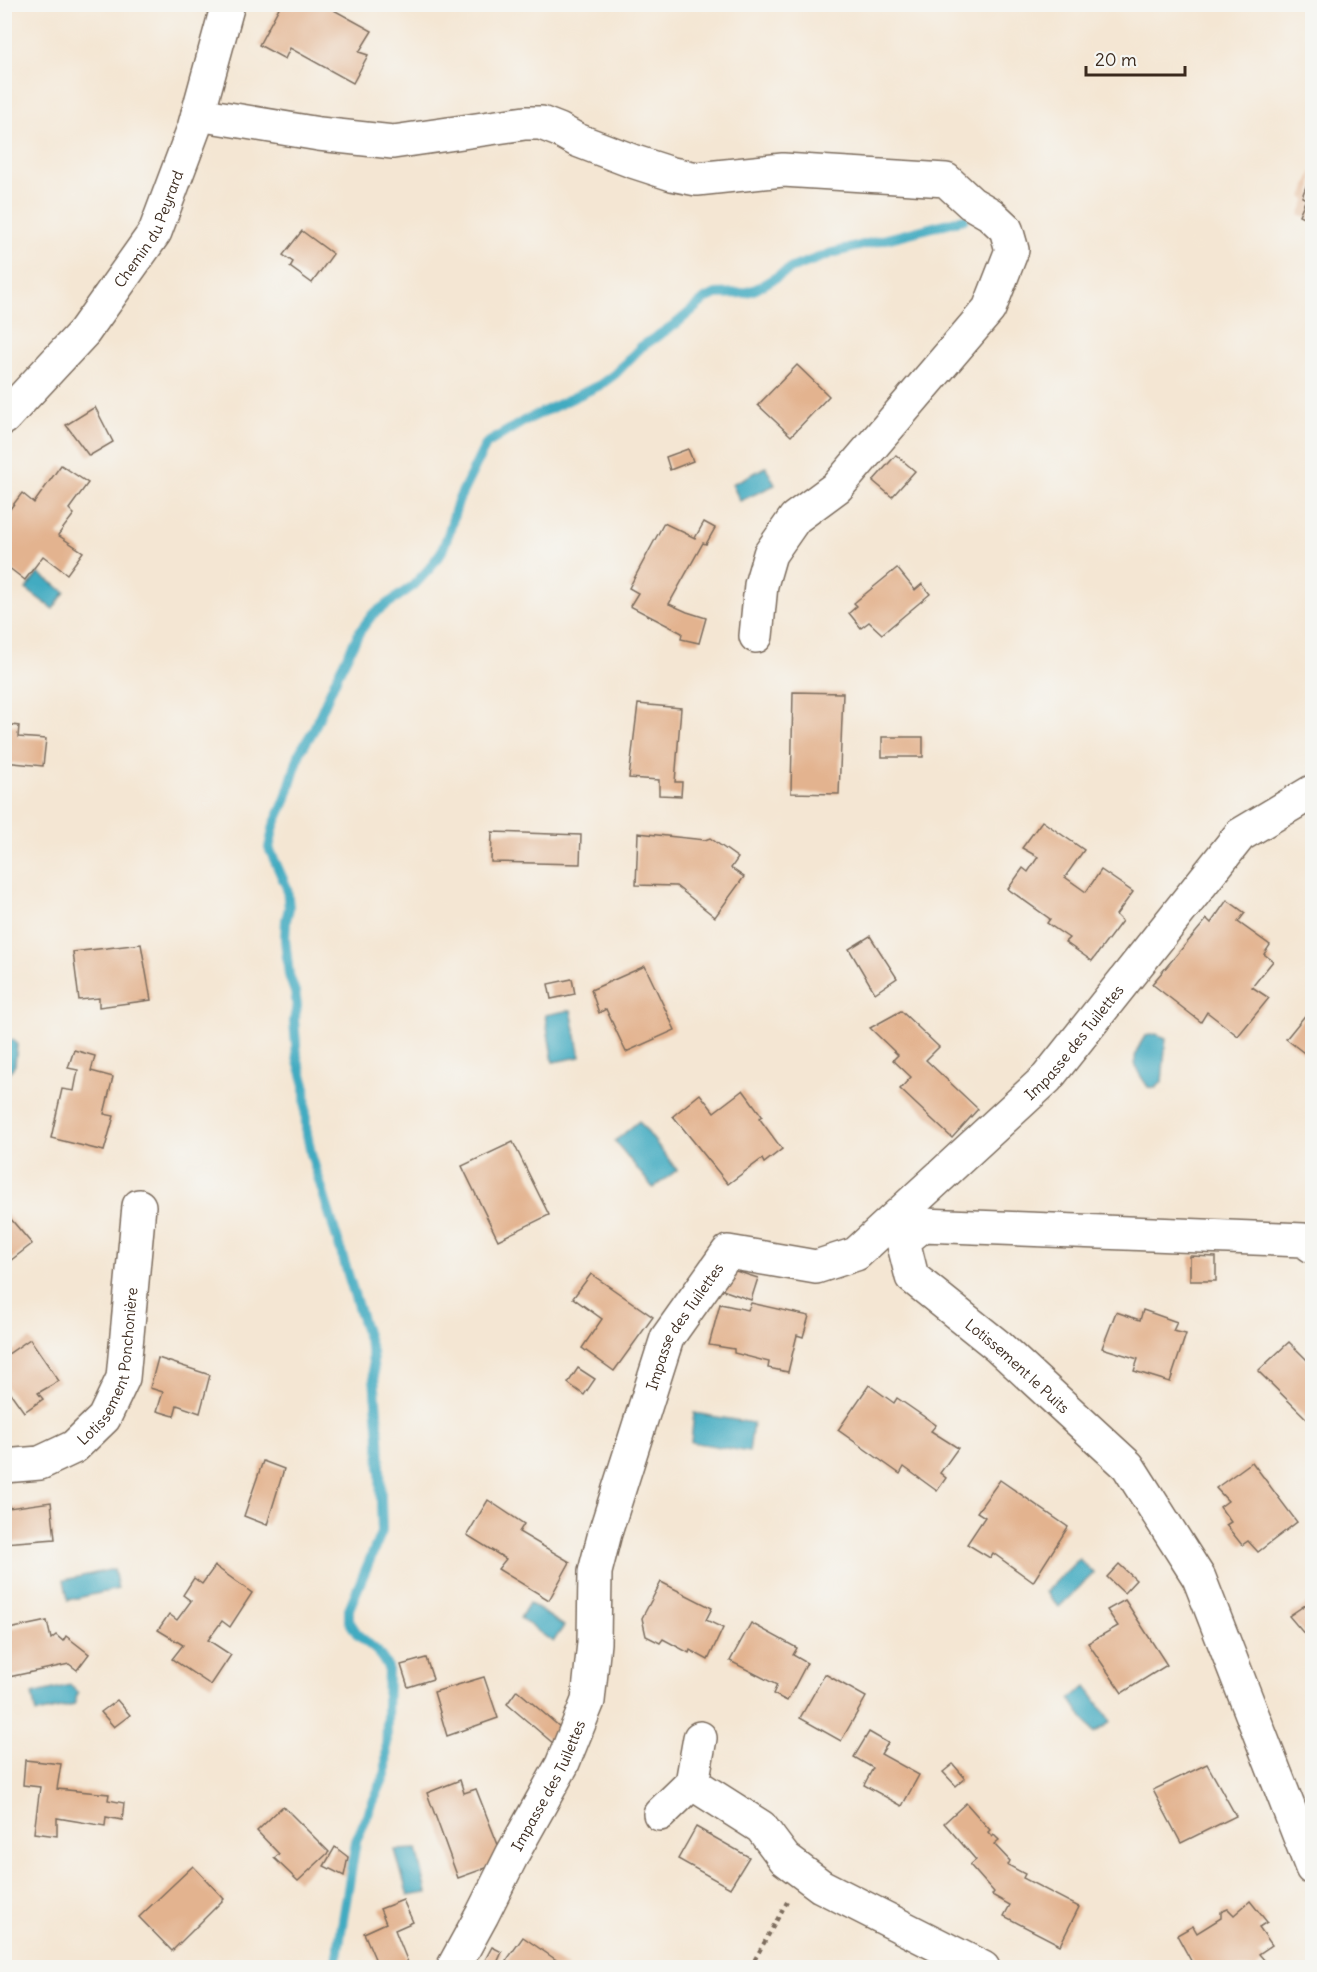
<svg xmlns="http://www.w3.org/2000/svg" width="1317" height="1972" viewBox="0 0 1317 1972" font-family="Delius,sans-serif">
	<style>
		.water { fill: #42abc1; stroke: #3e6a70; stroke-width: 1.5 }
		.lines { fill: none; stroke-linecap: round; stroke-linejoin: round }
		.stream { stroke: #42abc1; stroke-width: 10 }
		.building { fill: #e3b38f }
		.minor-casing { stroke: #7c6c5d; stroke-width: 36 }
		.path { stroke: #7c6c5d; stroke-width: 4; stroke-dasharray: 4.5 4.5; stroke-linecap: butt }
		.minor { stroke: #fff; stroke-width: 33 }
		.labels { text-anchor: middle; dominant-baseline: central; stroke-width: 5; stroke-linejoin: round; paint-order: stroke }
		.street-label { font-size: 15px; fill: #3b2a1e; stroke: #f6f6f2 }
	</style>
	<rect width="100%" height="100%" fill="#f6f6f2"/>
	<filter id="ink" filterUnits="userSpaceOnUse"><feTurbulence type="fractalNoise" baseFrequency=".0167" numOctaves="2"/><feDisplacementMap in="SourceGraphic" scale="12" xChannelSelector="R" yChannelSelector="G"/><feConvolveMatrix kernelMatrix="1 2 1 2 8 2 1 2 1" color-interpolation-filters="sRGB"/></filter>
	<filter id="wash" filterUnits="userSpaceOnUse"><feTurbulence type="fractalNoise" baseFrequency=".008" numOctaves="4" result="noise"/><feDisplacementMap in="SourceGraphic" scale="24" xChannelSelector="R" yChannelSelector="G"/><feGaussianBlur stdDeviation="1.35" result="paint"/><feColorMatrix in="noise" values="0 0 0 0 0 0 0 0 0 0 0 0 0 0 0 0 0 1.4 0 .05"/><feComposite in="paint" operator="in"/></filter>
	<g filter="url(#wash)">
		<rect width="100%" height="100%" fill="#f4e6d3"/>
		<g class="water">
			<polygon points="766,467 775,485 740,501 732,484"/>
			<polygon points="38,573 65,592 53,609 26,589"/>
			<polygon points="571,1010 580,1057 553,1062 545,1015"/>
			<path d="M1156 1034 1166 1038 1162 1082 1156 1088 1148 1087C1132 1064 1130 1060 1145 1036Z"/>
			<polygon points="7,1040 13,1040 17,1044 15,1065 8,1074 5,1074 5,1043"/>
			<polygon points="639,1121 677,1170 653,1188 615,1141"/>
			<polygon points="694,1413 753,1423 749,1452 691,1442"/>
			<polygon points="1079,1559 1094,1573 1059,1607 1045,1592"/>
			<polygon points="114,1569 118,1589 68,1600 64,1580"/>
			<polygon points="529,1603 564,1626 553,1642 520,1618"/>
			<polygon points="70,1685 78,1693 74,1705 36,1713 32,1694"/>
			<polygon points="1086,1686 1111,1722 1094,1733 1070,1699"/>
			<polygon points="417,1849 427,1893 408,1896 395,1850"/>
		</g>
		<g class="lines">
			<polyline class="stream" points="335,1968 356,1841 386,1772 388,1667 377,1651 358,1635 349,1621 349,1609 382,1531 379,1438 372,1352 311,1154 306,1129 305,1085 297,1057 294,1020 297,1006 295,992 289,975 285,940 286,920 289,908 287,888 269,848 274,825 285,801 300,752 313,731 338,674 360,631 373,614 413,586 429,569 442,551 449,532 458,501 486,444 524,421 600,385 615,374 641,347 677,323 705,299 716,294 744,293 756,289 792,268 832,253 964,219"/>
		</g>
		<g id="blocks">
			<g class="building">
				<polygon points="281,4 323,4 372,31 359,52 368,55 353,83 290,48 285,59 259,45"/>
				<polygon points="1312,171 1312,221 1299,215 1306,199 1302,197"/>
				<polygon points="302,231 333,254 312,283 290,267 293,262 283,255"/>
				<polygon points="797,365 829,396 791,436 758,405"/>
				<polygon points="95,407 113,442 89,456 66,425"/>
				<polygon points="688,449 693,461 670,470 666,457"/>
				<polygon points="896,455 915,471 892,497 873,481"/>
				<polygon points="61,465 88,483 69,509 74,514 58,535 83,552 67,574 43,556 25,580 4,564 4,517 22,493 34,503"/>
				<polygon points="704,522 715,528 706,544 703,543 669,604 687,612 706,618 699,643 681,639 682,633 630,606 638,593 629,588 664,523 695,538"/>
				<polygon points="897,568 915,590 922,584 930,594 882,634 869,622 861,628 849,613 857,606 854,603"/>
				<polygon points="793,692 843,693 839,794 791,793"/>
				<polygon points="638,704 681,708 675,782 682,782 681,796 659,795 659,780 629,778"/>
				<polygon points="4,724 19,726 18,737 46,739 43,766 4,762"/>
				<rect x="882" y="737" width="41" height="20"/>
				<polygon points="1042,821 1084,850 1065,877 1086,892 1101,870 1133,892 1116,915 1122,921 1092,961 1065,942 1069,938 1047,923 1050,919 1008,889 1023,868 1028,872 1038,857 1022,848"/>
				<polygon points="492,832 581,835 580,864 491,862"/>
				<polygon points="638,833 705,840 710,838 738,858 731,868 744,877 715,917 676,886 636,885"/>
				<polygon points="1227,900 1245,913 1238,922 1270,945 1264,954 1273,961 1252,987 1269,998 1238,1036 1207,1012 1201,1022 1152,984 1207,919 1211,923"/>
				<polygon points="870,936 897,978 875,993 849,949"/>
				<polygon points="141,944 151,1000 99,1007 99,998 79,1000 73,952"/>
				<polygon points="645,966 675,1030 626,1052 606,1009 599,1013 591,990"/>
				<polygon points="572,979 575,994 551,999 548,984"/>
				<polygon points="1312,1007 1312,1059 1286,1039"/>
				<polygon points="901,1011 939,1047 926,1060 978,1109 952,1138 900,1089 911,1077 893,1060 898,1055 870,1028"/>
				<polygon points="74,1050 95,1056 91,1071 113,1077 104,1114 114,1116 104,1151 51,1138 62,1089 74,1091 78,1070 68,1068"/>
				<polygon points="743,1090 762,1116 759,1118 782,1149 764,1163 762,1159 728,1184 673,1116 700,1094 714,1112"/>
				<polygon points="513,1142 549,1215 498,1240 462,1166"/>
				<polygon points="4,1211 32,1244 6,1264 4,1262"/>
				<polygon points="1190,1256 1216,1257 1216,1281 1190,1281"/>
				<polygon points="726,1268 758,1278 751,1300 717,1288"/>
				<polygon points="591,1274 653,1317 614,1371 582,1348 602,1319 573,1298"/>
				<polygon points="751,1303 809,1316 803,1337 797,1335 788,1372 768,1368 769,1362 734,1353 734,1349 709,1345 720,1304 748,1310"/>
				<polygon points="1143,1310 1177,1322 1173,1331 1186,1334 1170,1382 1134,1371 1138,1359 1102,1348 1116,1312 1140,1320"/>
				<polygon points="30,1339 59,1381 38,1393 43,1399 24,1412 4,1384 4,1357"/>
				<polygon points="1289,1342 1312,1365 1312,1420 1310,1422 1258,1371"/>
				<polygon points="158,1358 210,1375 200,1413 177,1405 174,1416 157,1411 163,1392 150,1388"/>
				<polygon points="578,1368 595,1379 584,1395 568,1383"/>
				<polygon points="869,1385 894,1403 897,1398 936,1425 931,1431 958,1448 940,1473 946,1478 937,1491 904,1467 900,1474 838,1430"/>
				<polygon points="263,1461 284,1469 267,1525 244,1516"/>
				<polygon points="1252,1462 1297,1522 1258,1552 1248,1541 1242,1545 1226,1525 1231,1522 1220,1507 1228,1501 1216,1488"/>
				<polygon points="1000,1480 1068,1527 1033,1582 993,1553 990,1558 967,1544 985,1517 977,1512"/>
				<polygon points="4,1497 9,1497 9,1508 51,1502 55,1539 4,1543"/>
				<polygon points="488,1500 524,1524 519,1532 570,1562 549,1600 498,1569 506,1559 467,1535"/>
				<polygon points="1119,1564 1136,1580 1124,1593 1107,1577"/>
				<polygon points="215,1566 252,1593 230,1627 222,1621 208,1640 231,1655 211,1685 172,1659 183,1645 158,1630 169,1614 177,1620 191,1601 183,1595 194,1578 202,1584"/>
				<polygon points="661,1582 712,1608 706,1620 723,1628 708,1660 690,1650 689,1653 663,1639 660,1643 646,1636 642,1618"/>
				<polygon points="1125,1600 1167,1665 1122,1693 1088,1643 1118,1626 1107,1610"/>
				<polygon points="1311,1601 1312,1603 1312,1643 1289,1616"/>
				<polygon points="47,1621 51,1639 56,1635 63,1641 66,1636 89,1654 77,1670 69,1664 4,1678 4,1630"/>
				<polygon points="751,1623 797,1648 793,1655 807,1663 787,1701 773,1694 777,1685 730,1661"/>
				<polygon points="426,1658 433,1679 408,1687 401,1665"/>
				<polygon points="825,1674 866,1697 841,1741 800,1718"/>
				<polygon points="484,1677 498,1718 447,1736 434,1692"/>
				<polygon points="517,1690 561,1728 554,1744 507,1704"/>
				<polygon points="117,1700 130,1715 114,1727 101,1712"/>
				<polygon points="869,1732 888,1743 881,1754 919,1775 902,1806 864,1785 873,1768 854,1757"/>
				<polygon points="25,1760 61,1764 57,1789 109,1794 108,1800 124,1803 122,1820 106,1817 105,1826 57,1818 57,1836 34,1833 40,1787 23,1785"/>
				<polygon points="953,1764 965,1778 956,1786 943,1772"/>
				<polygon points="1207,1764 1236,1816 1181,1843 1153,1790"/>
				<polygon points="460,1780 464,1793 476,1789 502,1855 497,1864 458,1878 427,1793"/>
				<polygon points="966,1803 990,1830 988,1832 992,1837 994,1835 999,1840 994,1844 1010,1861 1008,1865 1025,1874 1023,1878 1079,1907 1060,1945 1004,1916 1010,1905 992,1895 994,1892 970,1865 976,1860 944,1823"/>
				<polygon points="283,1806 329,1852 298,1881 274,1858 279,1854 257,1831"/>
				<polygon points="696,1827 749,1857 730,1888 678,1859"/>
				<polygon points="335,1847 348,1857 344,1876 324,1866"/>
				<polygon points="193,1866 224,1899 172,1951 139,1917"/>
				<polygon points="403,1900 413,1922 395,1930 409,1965 402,1968 379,1968 364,1933 386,1923 380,1909"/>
				<polygon points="1250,1901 1267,1922 1259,1927 1272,1945 1259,1954 1265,1961 1256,1968 1228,1968 1227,1966 1223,1968 1195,1968 1177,1935 1193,1926 1197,1933 1221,1918 1221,1912 1223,1911 1228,1909 1234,1915"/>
				<polygon points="523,1937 568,1968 515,1968 506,1961"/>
				<polygon points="492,1947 502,1952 496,1965 485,1960"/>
				<polygon points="897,1961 908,1968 893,1968"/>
			</g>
		</g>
	</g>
	<g filter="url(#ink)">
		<use href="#blocks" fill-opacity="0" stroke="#7c6c5d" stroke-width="1.5"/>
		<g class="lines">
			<g class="minor-casing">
				<g id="minor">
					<polyline points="198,114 319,134 393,142 525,123 541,123 559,130 577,140 632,161 672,174 697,179 783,170 946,180 971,203 990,214 1006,229 1012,250 989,309 837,487 795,518 770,554 761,585 756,636"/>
					<path id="s1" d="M4 418 84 332 155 232 194 128 228 4"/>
					<path id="s2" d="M1312 1246 1304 1240 923 1225 903 1241 912 1277 998 1346 1128 1466 1199 1578 1312 1868"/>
					<path id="s3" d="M4 1466 40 1463 74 1447 104 1418 123 1378 139 1206"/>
					<polyline points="692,1783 761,1827 785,1859 821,1886 983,1968"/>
					<polyline points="660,1814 692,1783 700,1738"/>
					<path id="s4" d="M453 1968 482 1915 513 1853 562 1765 588 1701 594 1643 595 1572 605 1533 667 1338 728 1252 816 1267 856 1254 1047 1078 1240 835 1312 792"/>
				</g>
			</g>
			<polyline class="path" points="750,1968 787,1902"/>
			<use href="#minor" class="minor"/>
		</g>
	</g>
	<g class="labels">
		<g class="street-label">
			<text stroke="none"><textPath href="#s1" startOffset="240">Chemin du Peyrard</textPath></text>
			<text stroke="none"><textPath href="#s4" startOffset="1215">Impasse des Tuilettes</textPath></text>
			<text stroke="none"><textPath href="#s4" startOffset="692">Impasse des Tuilettes</textPath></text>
			<text stroke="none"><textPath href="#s3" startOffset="166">Lotissement Ponchonière</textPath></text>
			<text stroke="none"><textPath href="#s2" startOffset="592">Lotissement le Puits</textPath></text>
			<text stroke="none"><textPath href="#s4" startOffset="206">Impasse des Tuilettes</textPath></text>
		</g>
	</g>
	<rect width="1317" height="1972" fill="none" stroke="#f6f6f2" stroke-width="24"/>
	<path d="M1086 66v9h99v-9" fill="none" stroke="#3b2a1e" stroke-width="3"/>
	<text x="1095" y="66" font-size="18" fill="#3b2a1e" stroke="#f6f6f2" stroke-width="4.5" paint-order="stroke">20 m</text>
</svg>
